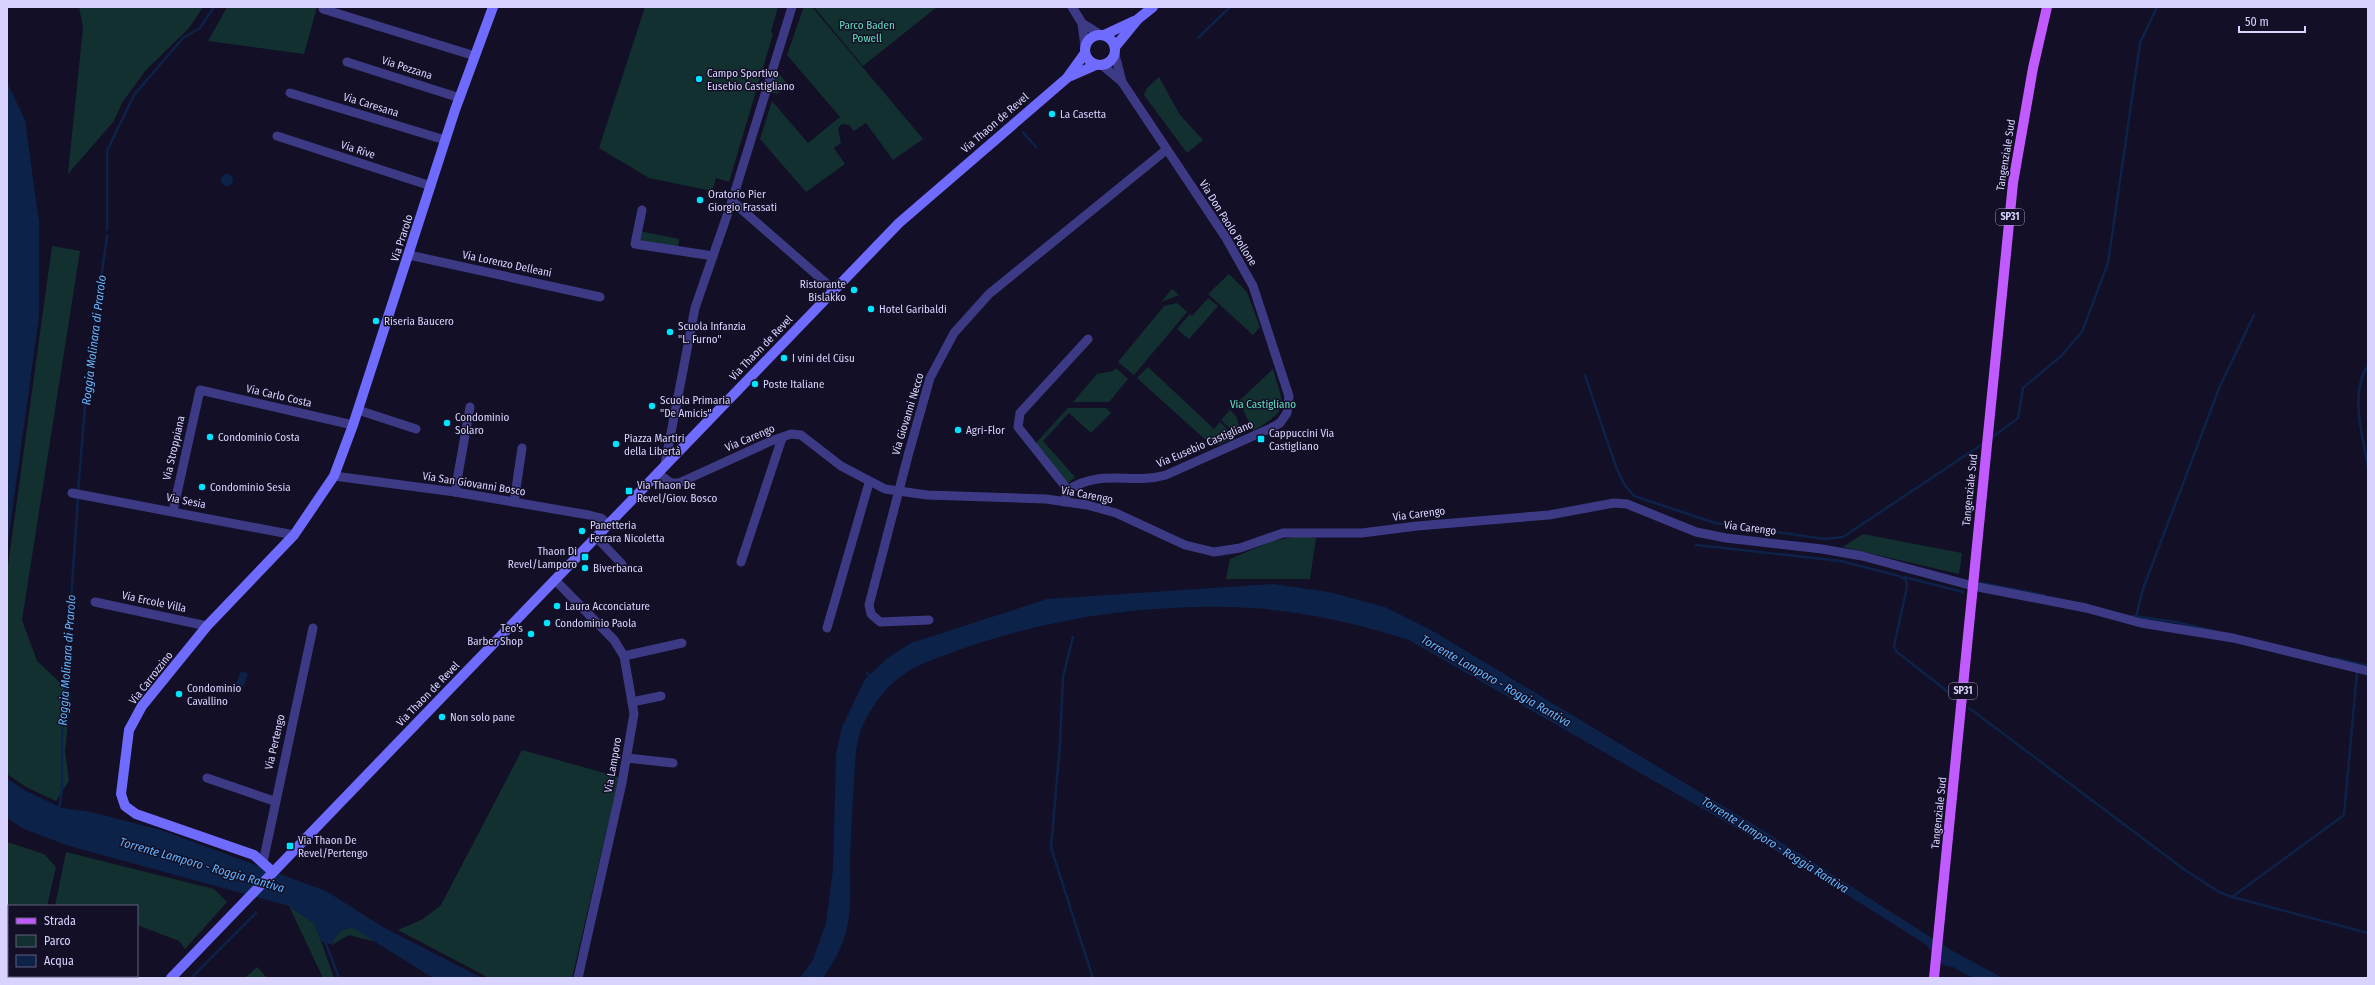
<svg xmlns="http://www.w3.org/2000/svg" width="2375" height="985" viewBox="0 0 2375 985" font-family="'Fira Sans Condensed',sans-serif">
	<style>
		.green { fill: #12302f }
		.water { fill: #0c2248 }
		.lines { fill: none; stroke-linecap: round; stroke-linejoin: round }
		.stream { stroke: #0c2248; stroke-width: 2.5 }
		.street { stroke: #3d3a85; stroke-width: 9 }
		.secondary { stroke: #6f6bff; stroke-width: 10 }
		.primary { stroke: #c25bff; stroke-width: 10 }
		.poi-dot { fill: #00e5ff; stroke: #130f26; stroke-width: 1.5 }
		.labels { text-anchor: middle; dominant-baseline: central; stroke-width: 3; stroke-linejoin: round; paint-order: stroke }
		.shield { fill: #130f26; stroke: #9e99be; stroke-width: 1 }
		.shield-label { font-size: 10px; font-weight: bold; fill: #d9d4ff }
		.park-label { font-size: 11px; fill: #5fe0c0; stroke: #130f26 }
		.street-label { font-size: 11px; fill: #d9d4ff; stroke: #130f26 }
		.poi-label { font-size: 11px; fill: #d9d4ff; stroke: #130f26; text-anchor: start }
		.water-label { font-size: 12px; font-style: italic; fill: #62b6ff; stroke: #130f26 }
	</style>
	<rect width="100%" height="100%" fill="#130f26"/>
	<g class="green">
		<polygon points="79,7 203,7 189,28 145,71 122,103 114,121 68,174 83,27"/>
		<polygon points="227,7 317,7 304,54 208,41"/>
		<polygon points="645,7 778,7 771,32 773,34 729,182 716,178 712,191 649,178 599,148"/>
		<polygon points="806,7 812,7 923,139 893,160 866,123 854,131 849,125 842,124 838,128 841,143 834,148 845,164 806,192 760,139 772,101 808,143 840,117 787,55 803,9"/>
		<polygon points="814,7 937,7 863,66"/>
		<polygon points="776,70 788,85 777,94 770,92"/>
		<polygon points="1159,77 1180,115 1203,140 1187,153 1144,95 1147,88"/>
		<polygon points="639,231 679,239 678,250 639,244"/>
		<polygon points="52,246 80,251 22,620 37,661 71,693 65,752 69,781 56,801 26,787 7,774 7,573"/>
		<polygon points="1229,274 1247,292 1260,327 1253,335 1208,294"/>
		<polygon points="1172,289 1179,295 1161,302"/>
		<polygon points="1208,298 1218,306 1189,339 1177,329 1190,314 1192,316"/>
		<polygon points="1177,303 1187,312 1134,375 1118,362 1164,306"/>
		<polygon points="1148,367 1214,429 1220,422 1235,437 1219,445 1209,443 1137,378"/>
		<polygon points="1116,368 1128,379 1109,402 1073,402 1097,374 1113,371"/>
		<path d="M1273 369C1284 407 1290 409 1253 431L1239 401Z"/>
		<polygon points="1068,408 1106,408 1111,413 1091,433 1069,413 1043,441 1075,477 1067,484 1036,443"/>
		<polygon points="1230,410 1236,416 1242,434 1238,436 1221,420"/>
		<polygon points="1863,534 1962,553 1959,574 1843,547"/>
		<polygon points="1300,536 1316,538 1310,579 1226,579 1230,559 1272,541"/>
		<polygon points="522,750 619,777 572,978 489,978 398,930 423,919 441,905"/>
		<polygon points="7,842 44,854 56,867 47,906 9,906 9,976 42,976 42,978 7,978"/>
		<polygon points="66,852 214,889 227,902 185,949 179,941 137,925 137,906 55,906"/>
		<polygon points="289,906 315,924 334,978 323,978"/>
		<path d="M353 927 376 942 349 935 332 945C335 934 341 928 353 927Z"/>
		<polygon points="257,967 267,978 245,978"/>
	</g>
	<g class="water">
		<polygon points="7,82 25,120 39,222 39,316 7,549"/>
		<circle cx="227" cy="180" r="6"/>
		<path d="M1273 584 1329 592 1385 607 1431 630 1753 824 1951 950 2003 978H1973L1953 967 1943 965 1925 944 1795 862 1409 640C1357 623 1306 612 1251 608 1153 602 1044 618 951 653 931 660 911 667 895 681 881 693 868 712 861 730 855 746 855 767 854 784 852 810 851 835 850 860 850 884 852 910 846 932 842 948 832 965 823 978H800L813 960 826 923 833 869 836 754 842 727 865 679 889 657 911 643 1047 599Z"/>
		<polygon points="241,671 248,674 243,687 236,684"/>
		<path d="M7 778 24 790 62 808 91 812 161 830 326 891 383 927 482 978H433L353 928C341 928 335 934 332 945L321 941 315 924 289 906 69 846 24 829 7 818Z"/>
	</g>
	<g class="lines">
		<g class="stream">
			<polyline points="1198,38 1230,7"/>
			<polyline points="1023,132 1036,147"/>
			<polyline points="107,230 107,151 134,95 183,38 200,28 214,7"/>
			<path d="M2368 365C2349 394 2363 435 2368 468"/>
			<polyline points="1585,375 1616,467 1624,484 1634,496 1715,523 1825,539 1843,537 1984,443"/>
			<polyline points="1991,438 2018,418 2023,388 2061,356 2082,332 2108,263 2140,43 2157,7"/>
			<polyline points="78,492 87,382 107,236"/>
			<polyline points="1696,545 1841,561 1899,576 1906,580 1907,587 1894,646 1897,652 1952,695"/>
			<polyline points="1904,577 1963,592"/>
			<polyline points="1981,583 2044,595"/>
			<polyline points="2133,616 2176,622 2214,631"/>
			<polyline points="2136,617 2143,589 2220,386 2254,315"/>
			<polyline points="1073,637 1063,677 1060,744 1051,848 1093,978"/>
			<polyline points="2334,658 2368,666"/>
			<polyline points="867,673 871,677"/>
			<polyline points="1969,708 2185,870 2219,892 2232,897 2368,933"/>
			<polyline points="59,809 62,789 62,735 78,497"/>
			<polyline points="2232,897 2344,815 2357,673"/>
			<polyline points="325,941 339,978"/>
			<polyline points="191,978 256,913"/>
		</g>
		<g class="street">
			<polyline points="1072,7 1082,23 1101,35"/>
			<polyline points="323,9 475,56"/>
			<polyline points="1082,23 1085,47"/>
			<polyline points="347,62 460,98"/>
			<polyline points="1102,65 1121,81"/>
			<polyline points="290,93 445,140"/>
			<polyline points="277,136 431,186"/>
			<polyline points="732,201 834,290"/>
			<polyline points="642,210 635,244 713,256"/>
			<polyline points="409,255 600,297"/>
			<polyline points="358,410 416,429"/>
			<polyline points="665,464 695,308 732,201 792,7"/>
			<polyline points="657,473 671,483 679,483 771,441 791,434 801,435 841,466 885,489 927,495 1046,499 1087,505 1116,513 1185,545 1214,552 1240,548 1283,533 1362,533 1417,526 1549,515 1614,503 1627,504 1696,532 1726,538 1822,549 1862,556 1973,586 2086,608 2141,623 2233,638 2368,671"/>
			<polyline points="334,476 455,492 589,515 601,518 608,524"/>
			<polyline points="1068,490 1018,427 1020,413 1088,339"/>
			<polyline points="455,492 470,407"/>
			<polyline points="72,493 294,535"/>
			<polyline points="514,502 522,448"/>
			<path d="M1064 502 1068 490C1102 468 1132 485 1166 475L1271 428 1280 423 1287 413 1289 396 1253 286 1226 238 1122 82 1115 55"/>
			<polyline points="173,511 200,390 353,425"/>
			<polyline points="596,537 622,564"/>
			<polyline points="741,562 782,438"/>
			<polyline points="555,580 614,640 624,656 634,714 622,783 578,978"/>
			<polyline points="95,602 207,626"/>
			<polyline points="929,620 880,622 871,614 869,605 909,452 930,378 954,333 989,294 1166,150"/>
			<polyline points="827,628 869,483"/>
			<polyline points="624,656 682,643"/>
			<polyline points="632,702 661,696"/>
			<polyline points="627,758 673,763"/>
			<polyline points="207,778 274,801"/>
			<polyline points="263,862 313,628"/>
		</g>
		<g class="secondary">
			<circle cx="1100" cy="50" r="15"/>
			<polyline points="1104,35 1134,21"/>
			<polyline points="1115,47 1138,19 1153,7"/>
			<polyline points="1071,76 1096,65"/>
			<polyline points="273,872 254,855 136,814 125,806 121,794 129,730 142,706 207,626 294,535 334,476 353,425 455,110 493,7"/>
			<polyline points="171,978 899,223 1067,78 1085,53"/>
		</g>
		<polyline class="primary" points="1934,978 2013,183 2033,68 2047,7"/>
	</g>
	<g class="poi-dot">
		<circle cx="699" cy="79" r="4"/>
		<circle cx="1052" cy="114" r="4"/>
		<circle cx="700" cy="200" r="4"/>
		<circle cx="854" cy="290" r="4"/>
		<circle cx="871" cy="309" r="4"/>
		<circle cx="376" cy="321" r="4"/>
		<circle cx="670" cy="332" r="4"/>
		<circle cx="784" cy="358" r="4"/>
		<circle cx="755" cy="384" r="4"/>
		<circle cx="652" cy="406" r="4"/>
		<circle cx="447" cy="423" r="4"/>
		<circle cx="958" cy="430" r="4"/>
		<circle cx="210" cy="437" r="4"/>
		<rect x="1257" y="435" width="8" height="8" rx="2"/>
		<circle cx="616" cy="444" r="4"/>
		<circle cx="202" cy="487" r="4"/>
		<rect x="625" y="487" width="8" height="8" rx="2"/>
		<circle cx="582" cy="531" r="4"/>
		<rect x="581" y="553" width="8" height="8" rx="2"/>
		<circle cx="585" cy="568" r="4"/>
		<circle cx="557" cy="606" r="4"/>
		<circle cx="547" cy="623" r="4"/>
		<circle cx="531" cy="634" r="4"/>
		<circle cx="179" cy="694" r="4"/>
		<circle cx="442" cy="717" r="4"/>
		<rect x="286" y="842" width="8" height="8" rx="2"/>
	</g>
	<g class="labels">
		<g class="shield">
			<rect x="1996" y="209" width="28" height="16" rx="3"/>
			<rect x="1949" y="683" width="28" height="16" rx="3"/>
		</g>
		<g class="shield-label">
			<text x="2010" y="217">SP31</text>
			<text x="1963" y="691">SP31</text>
		</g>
		<g class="park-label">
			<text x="867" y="25">Parco Baden<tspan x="867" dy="13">Powell</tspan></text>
			<text x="1263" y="404">Via Castigliano</text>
		</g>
		<g class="street-label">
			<text transform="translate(407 68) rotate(18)">Via Pezzana</text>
			<text transform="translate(371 105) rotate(17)">Via Caresana</text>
			<text transform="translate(995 123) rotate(-41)">Via Thaon de Revel</text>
			<text transform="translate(358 150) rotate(18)">Via Rive</text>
			<text transform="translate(2006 155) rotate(-81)">Tangenziale Sud</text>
			<text transform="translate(1228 223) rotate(58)">Via Don Paolo Pollone</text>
			<text transform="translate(402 238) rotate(-72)">Via Prarolo</text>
			<text transform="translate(507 264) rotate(12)">Via Lorenzo Delleani</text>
			<text transform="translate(761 348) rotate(-46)">Via Thaon de Revel</text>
			<text transform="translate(279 396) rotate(13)">Via Carlo Costa</text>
			<text transform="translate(908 414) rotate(-73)">Via Giovanni Necco</text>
			<text transform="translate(750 438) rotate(-23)">Via Carengo</text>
			<text transform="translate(1205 444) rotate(-23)">Via Eusebio Castigliano</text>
			<text transform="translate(174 448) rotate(-77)">Via Stroppiana</text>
			<text transform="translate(474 484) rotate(9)">Via San Giovanni Bosco</text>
			<text transform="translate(1970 490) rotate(-84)">Tangenziale Sud</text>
			<text transform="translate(1087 495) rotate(11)">Via Carengo</text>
			<text transform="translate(186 501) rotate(11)">Via Sesia</text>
			<text transform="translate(1419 514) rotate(-7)">Via Carengo</text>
			<text transform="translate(1750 528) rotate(7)">Via Carengo</text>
			<text transform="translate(154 602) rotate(12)">Via Ercole Villa</text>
			<text transform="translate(151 678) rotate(-52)">Via Carrozzino</text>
			<text transform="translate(428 694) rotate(-46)">Via Thaon de Revel</text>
			<text transform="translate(275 742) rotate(-77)">Via Pertengo</text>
			<text transform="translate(613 765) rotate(-80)">Via Lamporo</text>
			<text transform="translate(1939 813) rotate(-84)">Tangenziale Sud</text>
		</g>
		<g class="poi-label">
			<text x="707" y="73">Campo Sportivo<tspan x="707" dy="13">Eusebio Castigliano</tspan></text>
			<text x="1060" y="114">La Casetta</text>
			<text x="708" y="194">Oratorio Pier<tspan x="708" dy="13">Giorgio Frassati</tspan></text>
			<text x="846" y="284" text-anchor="end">Ristorante<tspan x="846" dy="13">Bislakko</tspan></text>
			<text x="879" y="309">Hotel Garibaldi</text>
			<text x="384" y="321">Riseria Baucero</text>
			<text x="678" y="326">Scuola Infanzia<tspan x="678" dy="13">"L. Furno"</tspan></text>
			<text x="792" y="358">I vini del Cüsu</text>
			<text x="763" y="384">Poste Italiane</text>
			<text x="660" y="400">Scuola Primaria<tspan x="660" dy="13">"De Amicis"</tspan></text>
			<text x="455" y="417">Condominio<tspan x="455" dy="13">Solaro</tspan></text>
			<text x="966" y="430">Agri-Flor</text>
			<text x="1269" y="433">Cappuccini Via<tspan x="1269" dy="13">Castigliano</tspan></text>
			<text x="218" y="437">Condominio Costa</text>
			<text x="624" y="438">Piazza Martiri<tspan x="624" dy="13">della Libertà</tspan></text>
			<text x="637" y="485">Via Thaon De<tspan x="637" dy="13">Revel/Giov. Bosco</tspan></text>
			<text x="210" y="487">Condominio Sesia</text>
			<text x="590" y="525">Panetteria<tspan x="590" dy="13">Ferrara Nicoletta</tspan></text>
			<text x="577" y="551" text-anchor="end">Thaon Di<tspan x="577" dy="13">Revel/Lamporo</tspan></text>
			<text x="593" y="568">Biverbanca</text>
			<text x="565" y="606">Laura Acconciature</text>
			<text x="555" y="623">Condominio Paola</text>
			<text x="523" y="628" text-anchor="end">Teo's<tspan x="523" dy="13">Barber Shop</tspan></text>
			<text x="187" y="688">Condominio<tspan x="187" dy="13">Cavallino</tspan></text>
			<text x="450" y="717">Non solo pane</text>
			<text x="298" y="840">Via Thaon De<tspan x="298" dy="13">Revel/Pertengo</tspan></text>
		</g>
		<g class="water-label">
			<text transform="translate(94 340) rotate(-83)">Roggia Molinara di Prarolo</text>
			<text transform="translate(67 660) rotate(-86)">Roggia Molinara di Prarolo</text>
			<text transform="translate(1496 681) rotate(30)">Torrente Lamporo - Roggia Rantiva</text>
			<text transform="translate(1775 845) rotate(32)">Torrente Lamporo - Roggia Rantiva</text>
			<text transform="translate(202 865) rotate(16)">Torrente Lamporo - Roggia Rantiva</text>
		</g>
	</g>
	<rect width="2375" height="985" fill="none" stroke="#d9d4ff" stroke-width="16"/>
	<rect x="8" y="905" width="130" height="72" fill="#130f26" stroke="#625e7d"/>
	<rect x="16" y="918" width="20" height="6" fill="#c25bff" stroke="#625e7d"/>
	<text x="44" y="925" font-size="12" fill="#d9d4ff">Strada</text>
	<rect x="16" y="935" width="20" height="12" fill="#12302f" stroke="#625e7d"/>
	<text x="44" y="945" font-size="12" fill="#d9d4ff">Parco</text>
	<rect x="16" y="955" width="20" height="12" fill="#0c2248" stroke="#625e7d"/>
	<text x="44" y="965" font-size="12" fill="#d9d4ff">Acqua</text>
	<path d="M2239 26v6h66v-6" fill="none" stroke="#d9d4ff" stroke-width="2"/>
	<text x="2245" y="26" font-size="12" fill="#d9d4ff" stroke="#130f26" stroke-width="3" paint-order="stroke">50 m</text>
</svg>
